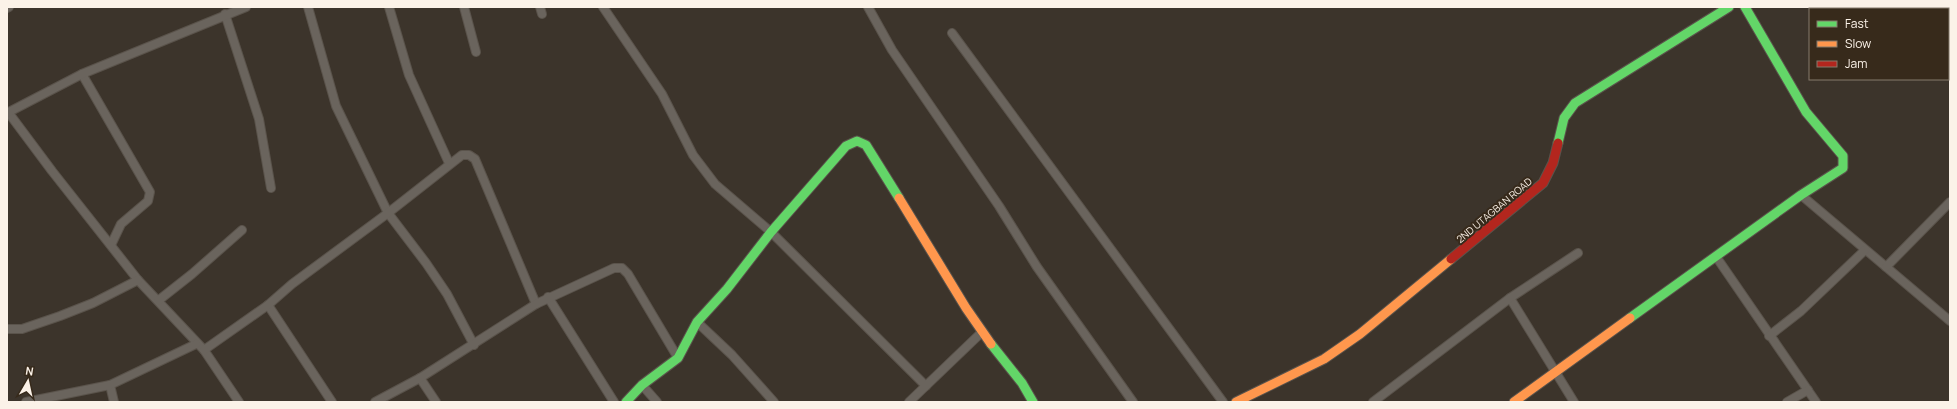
<svg xmlns="http://www.w3.org/2000/svg" width="1957" height="409" viewBox="0 0 1957 409" font-family="Manrope,sans-serif">
	<style>
		.lines { fill: none; stroke-linecap: round; stroke-linejoin: round }
		.street-casing { stroke: #5a534b; stroke-width: 10 }
		.fast-casing { stroke: #5a534b; stroke-width: 11 }
		.slow-casing { stroke: #5a534b; stroke-width: 11 }
		.jam-casing { stroke: #5a534b; stroke-width: 11 }
		.street { stroke: #6a645d; stroke-width: 8 }
		.fast { stroke: #63d668; stroke-width: 9 }
		.slow { stroke: #ff974d; stroke-width: 9 }
		.jam { stroke: #b3261e; stroke-width: 9 }
		.labels { text-anchor: middle; dominant-baseline: central; stroke-width: 4; stroke-linejoin: round; paint-order: stroke }
		.street-label { font-size: 10px; fill: #fbf2e8; stroke: #372a1b }
	</style>
	<rect width="100%" height="100%" fill="#3c342b"/>
	<g class="lines">
		<g class="street-casing">
			<g id="street">
				<polyline points="308,7 336,106 388,213 426,263 447,294 474,345"/>
				<polyline points="389,7 409,75 449,163"/>
				<polyline points="464,7 476,52"/>
				<polyline points="540,7 542,14"/>
				<polyline points="603,7 662,94 693,155 715,184 771,232 926,386"/>
				<polyline points="868,7 892,50 999,206 1037,267 1133,402"/>
				<polyline points="1866,7 1869,9"/>
				<polyline points="7,8 9,7"/>
				<polyline points="1935,9 1938,7"/>
				<polyline points="225,14 259,119 271,188"/>
				<polyline points="952,33 1223,402"/>
				<polyline points="1948,72 1950,74"/>
				<polyline points="82,74 150,192 148,201 121,224 111,245"/>
				<polyline points="8,112 52,171 138,280 204,350 239,402"/>
				<polyline points="7,113 82,74 246,7"/>
				<polyline points="1801,195 1950,321"/>
				<polyline points="1717,258 1816,402"/>
				<polyline points="1886,267 1950,202"/>
				<polyline points="548,297 614,402"/>
				<polyline points="1510,298 1574,402"/>
				<polyline points="159,300 192,274 242,230"/>
				<polyline points="268,305 332,402"/>
				<polyline points="697,322 732,355 774,402"/>
				<polyline points="7,329 22,329 60,316 93,303 138,280"/>
				<polyline points="1769,336 1801,311 1865,250"/>
				<polyline points="204,350 268,305 292,284 388,213 462,155 469,155 475,159 536,304"/>
				<polyline points="420,378 436,402"/>
				<polyline points="110,385 114,402"/>
				<polyline points="642,385 657,402"/>
				<polyline points="26,402 110,385 196,344"/>
				<polyline points="375,402 420,378 536,304 614,268 622,268 628,274 678,358"/>
				<polyline points="909,402 982,332"/>
				<polyline points="1373,402 1510,298 1578,253"/>
				<polyline points="1787,402 1808,390"/>
			</g>
		</g>
		<g class="fast-casing">
			<g id="fast">
				<polyline points="1558,143 1564,118 1575,103 1729,7"/>
				<polyline points="1630,318 1801,195 1843,168 1843,156 1806,112 1745,7"/>
				<polyline points="991,344 1022,383 1033,402"/>
				<polyline points="626,402 642,385 678,358 697,322 727,289 771,232 846,146 857,141 866,145 899,198"/>
			</g>
		</g>
		<g class="slow-casing">
			<g id="slow">
				<polyline points="899,198 966,308 991,344"/>
				<polyline points="1236,402 1324,359 1360,334 1451,259"/>
				<polyline points="1514,402 1630,318"/>
			</g>
		</g>
		<g class="jam-casing">
			<polyline id="jam" points="1451,259 1543,183 1553,163 1558,143"/>
		</g>
		<use href="#street" class="street"/>
		<use href="#fast" class="fast"/>
		<use href="#slow" class="slow"/>
		<use href="#jam" class="jam"/>
	</g>
	<g class="labels">
		<g class="street-label">
			<text transform="translate(1494 210) rotate(-40)">2ND UTAGBAN ROAD</text>
		</g>
	</g>
	<rect width="1957" height="409" fill="none" stroke="#fbf2e8" stroke-width="16"/>
	<rect x="1809" y="8" width="140" height="72" fill="#372a1b" stroke="#857a6d"/>
	<rect x="1817" y="21" width="20" height="6" fill="#63d668" stroke="#857a6d"/>
	<text x="1845" y="28" font-size="12" fill="#fbf2e8">Fast</text>
	<rect x="1817" y="41" width="20" height="6" fill="#ff974d" stroke="#857a6d"/>
	<text x="1845" y="48" font-size="12" fill="#fbf2e8">Slow</text>
	<rect x="1817" y="61" width="20" height="6" fill="#b3261e" stroke="#857a6d"/>
	<text x="1845" y="68" font-size="12" fill="#fbf2e8">Jam</text>
	<g transform="translate(28 381) rotate(9)" stroke="#372a1b" stroke-width="3" paint-order="stroke">
	<path d="M0-3L7 15L0 10L-7 15Z" fill="#fbf2e8"/>
	<text y="-6" font-size="11" font-weight="bold" text-anchor="middle" fill="#fbf2e8">N</text>
	</g>
</svg>
